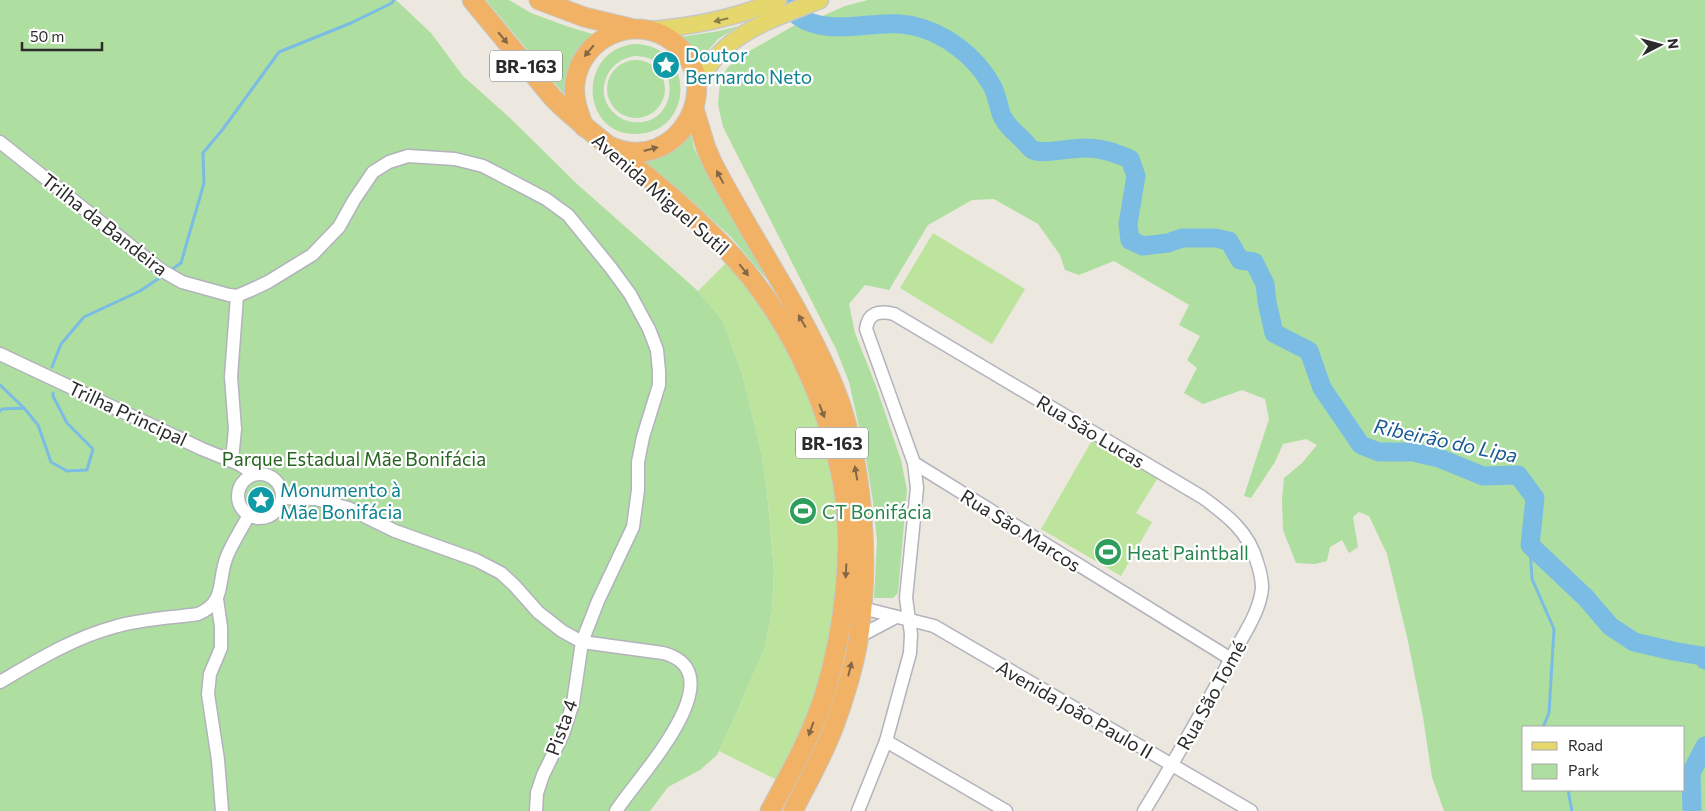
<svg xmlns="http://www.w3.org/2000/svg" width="1705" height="811" viewBox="0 0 1705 811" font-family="Commissioner,sans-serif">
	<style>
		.green { fill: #aedea0; fill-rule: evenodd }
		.pitch { fill: #bde49d }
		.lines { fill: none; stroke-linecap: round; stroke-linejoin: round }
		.stream { stroke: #7bbce5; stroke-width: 3 }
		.river { stroke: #7bbce5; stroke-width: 19 }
		.minor-casing { stroke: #b2b3bd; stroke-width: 15 }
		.major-casing { stroke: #c8c8c8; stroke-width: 19 }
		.highway-casing { stroke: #c8c8c8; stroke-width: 21 }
		.minor { stroke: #fff; stroke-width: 12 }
		.major { stroke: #e5d76b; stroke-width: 16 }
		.highway { stroke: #f1b265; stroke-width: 19 }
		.oneway { fill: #88814b }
		.oneway2 { fill: #846845 }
		.labels { text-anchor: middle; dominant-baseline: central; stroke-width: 4.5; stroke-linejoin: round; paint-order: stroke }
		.shield { fill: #fff; stroke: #6b6b6b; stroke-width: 1 }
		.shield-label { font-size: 18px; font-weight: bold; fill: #2b2b2b }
		.culture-label { font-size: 19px; fill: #0d838f; stroke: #fff; text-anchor: start }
		.street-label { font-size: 19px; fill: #2b2b2b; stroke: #fff }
		.park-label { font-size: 19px; fill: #276321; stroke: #fff }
		.leisure-label { font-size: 19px; fill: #27864d; stroke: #fff; text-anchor: start }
		.water-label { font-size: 20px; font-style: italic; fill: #195a92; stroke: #fff }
	</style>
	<rect width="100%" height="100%" fill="#ece8df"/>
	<g class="green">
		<polygon points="0,0 396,0 431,33 463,76 511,119 577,184 698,291 723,321 742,373 762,455 767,491 774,571 772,611 765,647 734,719 717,755 700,770 668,787 650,811 0,811"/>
		<polygon points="486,0 509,0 531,13 569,27 596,35 569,100"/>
		<path d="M868 0H1705V811H1444L1432 777 1423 717 1408 641 1387 554 1369 516 1359 512 1353 517 1358 547 1349 553 1342 540 1330 547 1327 561 1315 564 1296 563 1283 530 1282 500 1284 478 1302 463 1317 445 1306 439 1283 444 1275 462 1251 498 1244 496 1269 419 1265 399 1242 390 1203 404 1184 393 1197 368 1187 360 1200 336 1179 325 1189 305 1114 261 1079 275 1065 270 1060 255 1038 224 994 199 972 200 928 225 889 290 865 285 849 304 855 333 876 386 901 460 907 490 898 593 893 598H874L877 541 873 502 866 458 849 382 836 349 723 127 718 104 720 83 727 68 741 56 795 25 818 18 845 6ZM1524 727H1684V790H1524Z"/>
		<polygon points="739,26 718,39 699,61 689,44 681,37 719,31"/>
		<path d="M634 44C695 44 696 132 637 134 581 136 576 51 634 44ZM635 56C685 56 678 128 633 122 625 121 619 118 613 112 593 91 608 59 635 56Z"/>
		<circle cx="636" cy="89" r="29"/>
		<polygon points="690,130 694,148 705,170 768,281 731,237 694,203 639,157"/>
	</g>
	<g class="pitch">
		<polygon points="933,233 1025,289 992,344 900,288"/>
		<polygon points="728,261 768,312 800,372 819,417 837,489 840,544 839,599 828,665 781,782 719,751 734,719 765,647 772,611 774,571 767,491 762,455 742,373 723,321 698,291"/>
		<polygon points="1094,437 1159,476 1136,513 1152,522 1121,576 1041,529"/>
	</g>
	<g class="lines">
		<g class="stream">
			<polyline points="171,270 181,263 204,183 203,153 223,129 279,52 351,23 392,3 394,0"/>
			<polyline points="52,367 61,344 84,317 140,291 161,277"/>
			<polyline points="0,385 23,407"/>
			<polyline points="0,411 2,409 24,408 38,425 51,462 67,471 87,470 93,449 67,423 53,396 53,393"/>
			<polyline points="1530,545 1532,579 1554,629 1549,713 1543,727"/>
			<polyline points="1568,790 1572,811"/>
		</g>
		<g class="river">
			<path d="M787 0C790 5 793 12 798 16 830 39 878 17 914 26 945 33 975 56 991 84 997 93 998 106 1002 116 1007 126 1014 132 1022 139 1025 142 1029 148 1033 150 1044 155 1073 147 1086 148 1102 148 1115 153 1130 159L1136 176 1128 224 1130 240 1143 246 1168 243 1182 238H1215L1229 241 1240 260 1254 262 1265 284 1267 302 1274 333 1309 351 1322 388 1361 445 1379 452H1413L1439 458 1483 476 1518 475 1535 498 1530 545 1586 598 1610 626 1634 642 1673 651 1702 656 1705 660"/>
			<polyline points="1692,811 1691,773 1705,746"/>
		</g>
		<g class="minor-casing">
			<g id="minor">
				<polyline points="0,142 161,270 182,282 229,295 237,296 251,290 268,282 312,255 339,227 354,200 373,172 389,162 408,156 455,159 483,166 546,199 568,215 611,268 630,294 649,329 657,350 659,371 659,385 643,437 638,462 638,490 633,527 598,601 582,642 573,703 563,734 543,775 537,793 536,811"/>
				<polyline points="0,354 202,449 239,464 254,474"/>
				<polyline points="232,460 235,429 231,377 237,296"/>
				<polyline points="914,463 1231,659"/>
				<circle cx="260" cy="496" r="22"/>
				<path d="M282 498 316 499 348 508 395 531 476 560 501 573 514 585 538 612 562 631 582 642 663 653C739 673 636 779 616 811"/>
				<polyline points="217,599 221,627 221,648 210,674 208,694 218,760 222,811"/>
				<polyline points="862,608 934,626 1251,811"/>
				<polyline points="858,637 896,617"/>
				<path d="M0 682C36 661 73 638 114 627 141 619 170 618 198 614 227 602 217 580 227 556 233 542 242 528 249 515"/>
				<polyline points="886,741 1006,811"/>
				<path d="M858 811 886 741 910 653 911 634 906 598 917 488 914 463 866 329C868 313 879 310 894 314L1202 497C1227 515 1249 532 1257 562 1260 571 1262 580 1262 588 1260 611 1245 632 1235 651 1206 705 1176 759 1144 811"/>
			</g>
		</g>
		<g class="major-casing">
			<g id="major">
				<path d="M651 30C696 26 737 18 778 0"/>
				<path d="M697 85C724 32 769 21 820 0"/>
			</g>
		</g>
		<g class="highway-casing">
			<g id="highway">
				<path d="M472 0 553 98C579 124 608 145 637 168 668 193 700 221 727 250 787 313 828 400 843 485 854 548 844 632 825 693 812 735 791 772 770 811"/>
				<polyline points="539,0 584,17 630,28"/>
				<path d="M694 109 706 148 713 164C750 235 797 302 829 375 863 450 870 555 859 635 855 663 844 700 834 726 823 756 807 783 793 811"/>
				<path d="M584 127C579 113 573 99 575 83 581 37 635 13 672 41 729 83 678 175 612 147"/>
			</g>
		</g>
		<use href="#minor" class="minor"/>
		<use href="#major" class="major"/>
		<use href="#highway" class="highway"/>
	</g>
	<defs><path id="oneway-solid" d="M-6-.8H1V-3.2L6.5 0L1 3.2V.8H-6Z" transform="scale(1.25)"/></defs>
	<use class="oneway" href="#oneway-solid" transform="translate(721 20) rotate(167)"/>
	<g class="oneway2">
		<use href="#oneway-solid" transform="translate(503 38) rotate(50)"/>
		<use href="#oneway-solid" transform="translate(589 51) rotate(130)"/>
		<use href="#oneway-solid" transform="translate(651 149) rotate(-15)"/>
		<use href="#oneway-solid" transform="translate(720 177) rotate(-118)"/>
		<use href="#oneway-solid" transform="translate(744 270) rotate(52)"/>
		<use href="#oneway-solid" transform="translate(802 321) rotate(-120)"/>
		<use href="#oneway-solid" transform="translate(822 411) rotate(69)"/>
		<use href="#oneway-solid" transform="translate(856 473) rotate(-100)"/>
		<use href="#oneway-solid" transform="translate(846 571) rotate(93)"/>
		<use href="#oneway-solid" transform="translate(850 669) rotate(-76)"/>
		<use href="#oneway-solid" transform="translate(811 729) rotate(110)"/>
	</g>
	<defs>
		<g id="sight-disc" transform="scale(1.4375)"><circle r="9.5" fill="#0f9aa8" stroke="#fff"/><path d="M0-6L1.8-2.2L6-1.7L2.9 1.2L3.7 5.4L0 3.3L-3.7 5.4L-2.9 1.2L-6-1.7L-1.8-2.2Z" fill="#fff"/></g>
		<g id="stadium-disc" transform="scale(1.4375)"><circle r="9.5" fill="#2e9e5b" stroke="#fff"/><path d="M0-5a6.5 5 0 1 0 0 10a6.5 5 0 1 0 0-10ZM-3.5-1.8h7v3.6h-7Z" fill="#fff"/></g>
	</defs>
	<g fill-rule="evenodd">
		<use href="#sight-disc" x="666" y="65"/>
		<use href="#sight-disc" x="261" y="500"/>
		<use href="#stadium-disc" x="803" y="511"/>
		<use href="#stadium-disc" x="1108" y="552"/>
	</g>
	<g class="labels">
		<g class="shield">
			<rect x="490" y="50.5" width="72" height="31" rx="4"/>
			<rect x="796" y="427.5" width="72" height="31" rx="4"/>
		</g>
		<g class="shield-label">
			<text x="526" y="66">BR-163</text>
			<text x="832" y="443">BR-163</text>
		</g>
		<g class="culture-label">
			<text x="685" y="54">Doutor<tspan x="685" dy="22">Bernardo Neto</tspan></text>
			<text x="280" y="489">Monumento à<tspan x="280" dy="22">Mãe Bonifácia</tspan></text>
		</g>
		<g class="street-label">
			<text transform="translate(661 194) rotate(41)">Avenida Miguel Sutil</text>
			<text transform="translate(105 224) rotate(38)">Trilha da Bandeira</text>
			<text transform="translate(128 413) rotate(25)">Trilha Principal</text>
			<text transform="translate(1091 431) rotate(31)">Rua São Lucas</text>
			<text transform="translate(1021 530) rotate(32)">Rua São Marcos</text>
			<text transform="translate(1211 695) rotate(-61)">Rua São Tomé</text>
			<text transform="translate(1075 709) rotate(30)">Avenida João Paulo II</text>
			<text transform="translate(561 727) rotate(-70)">Pista 4</text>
		</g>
		<g class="park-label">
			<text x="354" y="458">Parque Estadual Mãe Bonifácia</text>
		</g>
		<g class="leisure-label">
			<text x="822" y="511">CT Bonifácia</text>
			<text x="1127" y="552">Heat Paintball</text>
		</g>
		<g class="water-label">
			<text transform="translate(1446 440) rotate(12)">Ribeirão do Lipa</text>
		</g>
	</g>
	<rect x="1522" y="726" width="162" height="65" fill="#ffffff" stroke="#aaaaaa"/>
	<rect x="1532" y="742" width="25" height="8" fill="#e5d76b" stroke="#aaaaaa"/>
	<text x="1568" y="751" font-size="15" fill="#2b2b2b">Road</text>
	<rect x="1532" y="764" width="25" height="15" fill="#aedea0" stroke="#aaaaaa"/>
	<text x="1568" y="776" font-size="15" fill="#2b2b2b">Park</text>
	<g transform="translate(1660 45) rotate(84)" stroke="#ffffff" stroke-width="4" paint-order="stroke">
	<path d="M0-4L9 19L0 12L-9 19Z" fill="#2b2b2b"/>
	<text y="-8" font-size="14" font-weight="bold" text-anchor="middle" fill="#2b2b2b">N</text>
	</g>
	<path d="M22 42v8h80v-8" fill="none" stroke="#2b2b2b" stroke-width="2.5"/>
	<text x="30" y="42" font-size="15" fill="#2b2b2b" stroke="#ffffff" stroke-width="4" paint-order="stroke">50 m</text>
</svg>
